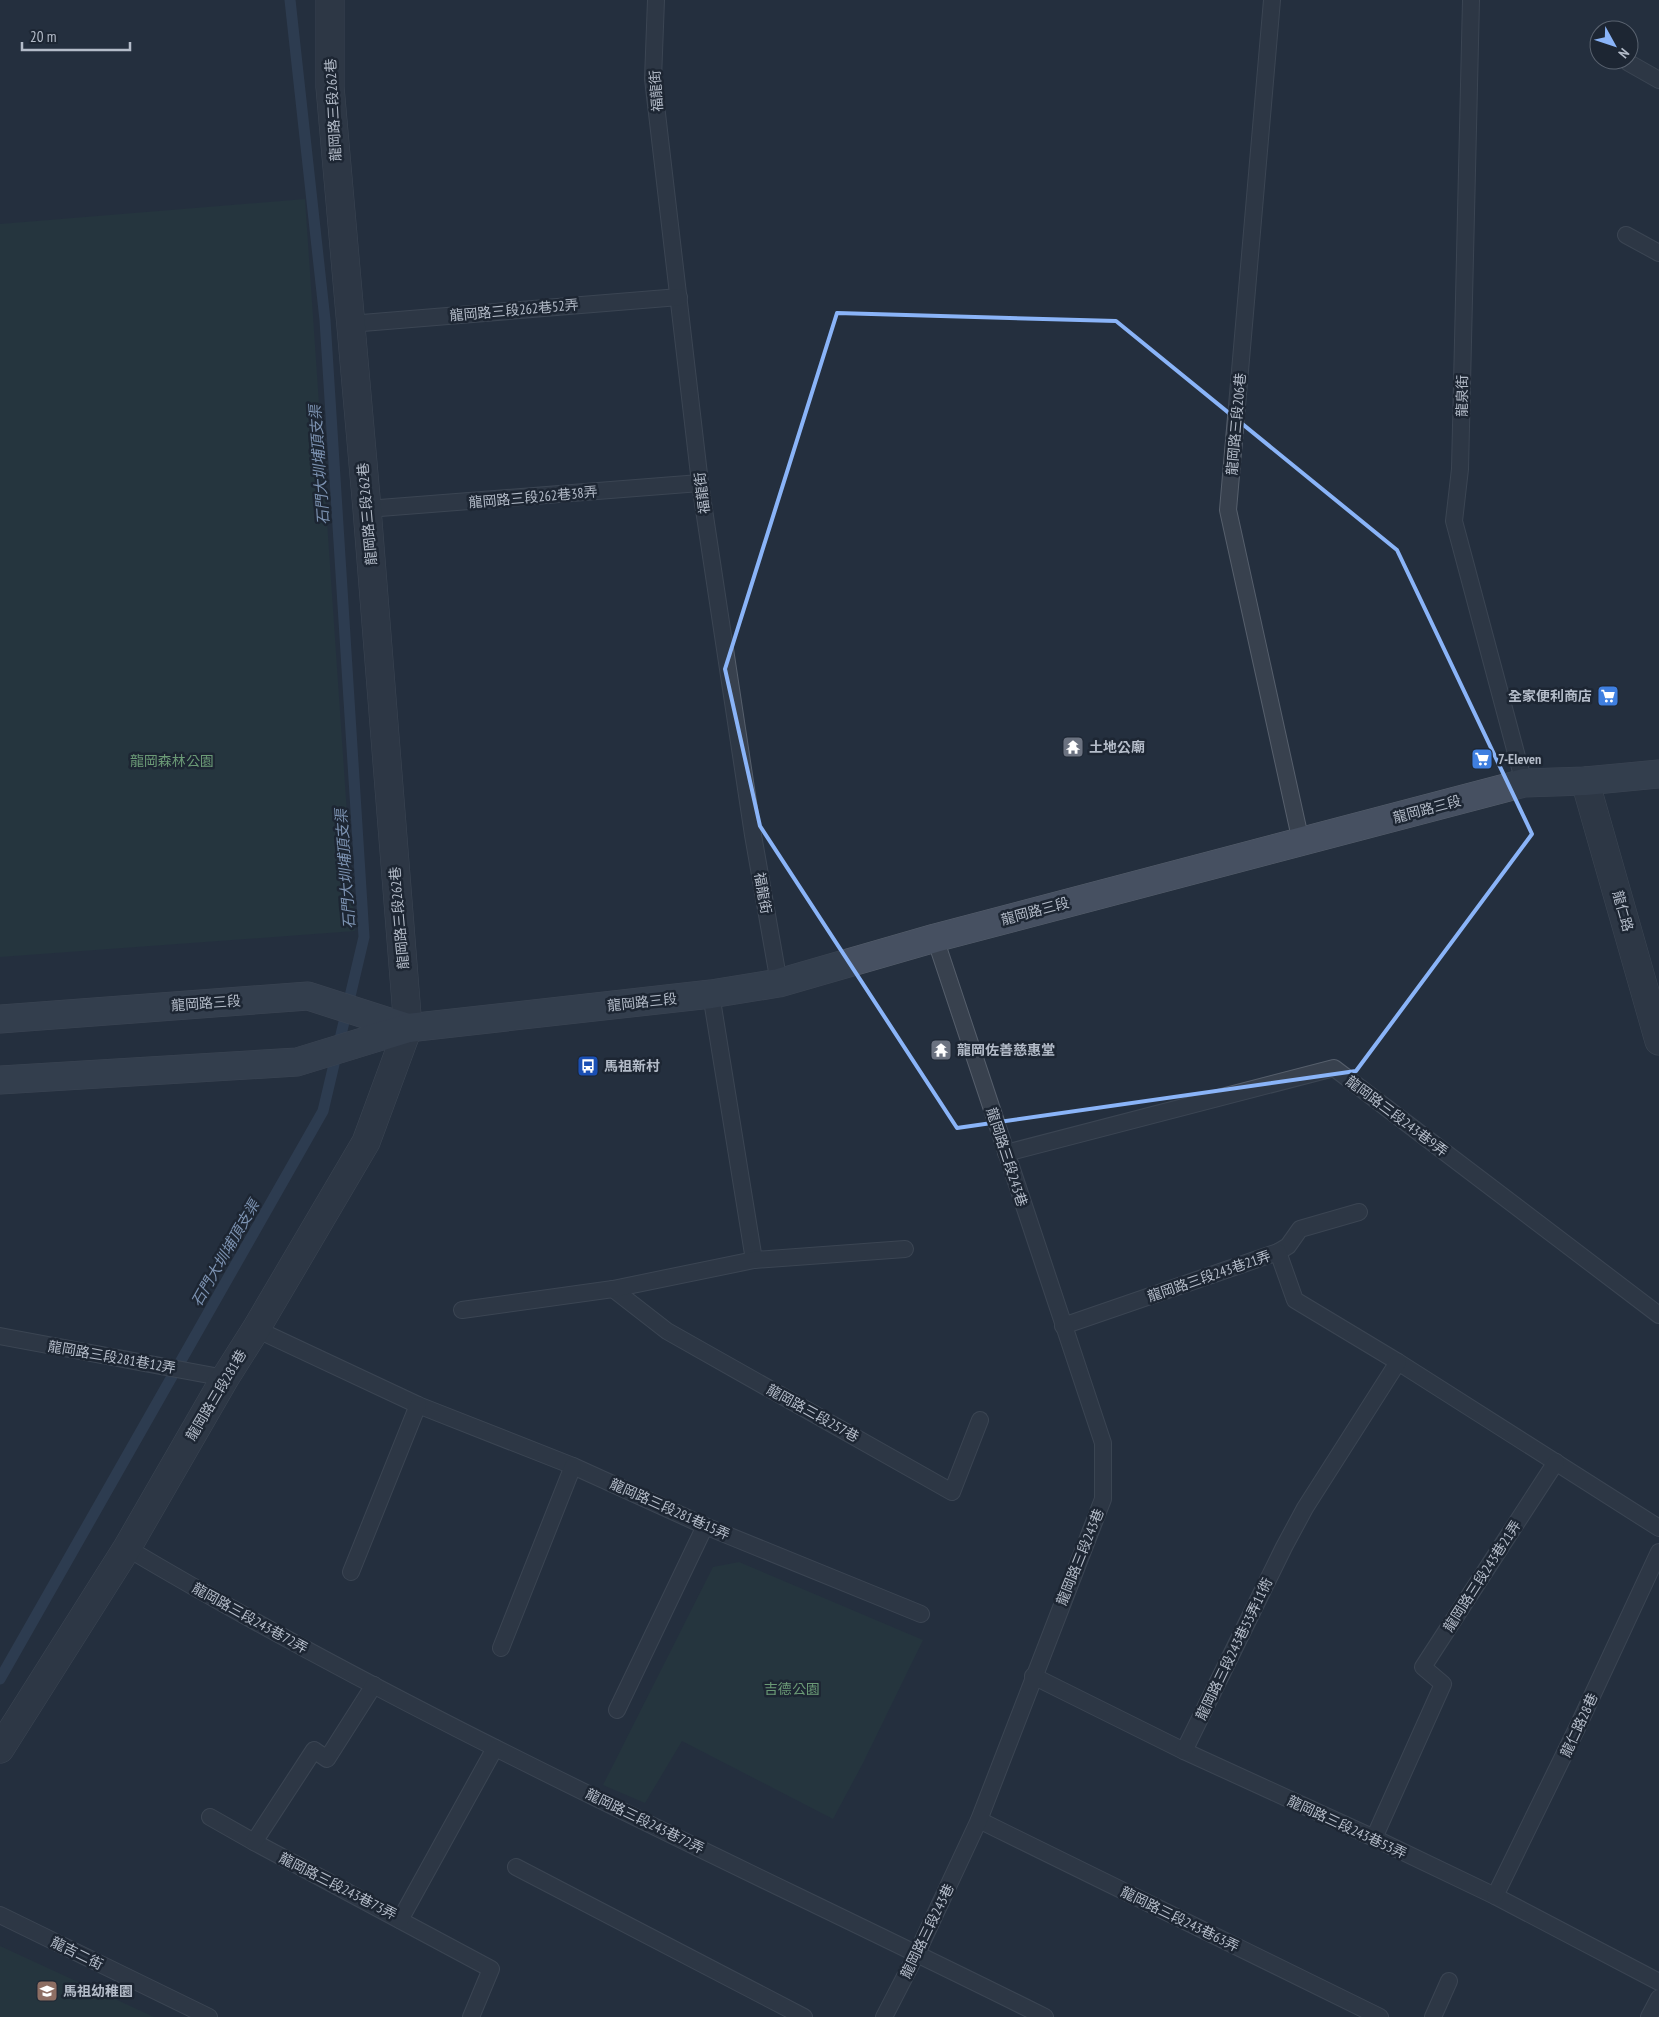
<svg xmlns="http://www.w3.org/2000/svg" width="1659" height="2017" viewBox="0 0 1659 2017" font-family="'PT Sans Narrow','Noto Sans TC',sans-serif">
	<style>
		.green { fill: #263c3f }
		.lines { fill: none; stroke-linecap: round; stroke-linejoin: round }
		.stream { stroke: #394c67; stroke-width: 11 }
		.service-casing { stroke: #565f6c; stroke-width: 18 }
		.minor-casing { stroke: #565f6c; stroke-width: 29 }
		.secondary-casing { stroke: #565f6c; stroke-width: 29 }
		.service { stroke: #38414e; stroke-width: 16 }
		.minor { stroke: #38414e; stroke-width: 28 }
		.secondary { stroke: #465061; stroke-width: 28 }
		.marked { fill: none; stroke: #8ab4f8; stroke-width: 4; stroke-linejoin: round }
		.labels { text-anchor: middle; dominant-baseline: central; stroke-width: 5; stroke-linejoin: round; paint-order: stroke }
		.street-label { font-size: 14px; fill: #b4bcc9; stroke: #1d2633 }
		.poi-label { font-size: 14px; font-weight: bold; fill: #b4bcc9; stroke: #1d2633; text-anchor: start }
		.park-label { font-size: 14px; fill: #6b9a76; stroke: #1d2633 }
		.water-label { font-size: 15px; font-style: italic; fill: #7c92b1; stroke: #1d2633 }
	</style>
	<rect width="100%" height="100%" fill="#242f3e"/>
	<g class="green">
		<polygon points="305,199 355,931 0,957 0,224"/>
		<polygon points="739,1562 923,1640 863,1763 833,1819 682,1741 645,1803 603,1785 713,1567"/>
		<polygon points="0,1946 154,2017 0,2017"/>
	</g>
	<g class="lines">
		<polyline class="stream" points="0,1679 323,1111 364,937 325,320 290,0"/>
		<g class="service-casing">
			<g id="service">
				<polyline points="656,0 653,79 700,483 753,835 779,983"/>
				<polyline points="1272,0 1228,510 1301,842"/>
				<polyline points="1471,0 1460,469 1454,521 1524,783"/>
				<polyline points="1629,63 1659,80"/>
				<polyline points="1626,235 1659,253"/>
				<polyline points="350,324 679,297"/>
				<polyline points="367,509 700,483"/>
				<polyline points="711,994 754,1260"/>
				<polyline points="1006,1153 1334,1068 1659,1315"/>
				<polyline points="1278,1252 1288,1246 1300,1229 1359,1212"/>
				<polyline points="613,1289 667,1331 952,1492 980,1420"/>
				<polyline points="462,1310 613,1289 754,1260 905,1249"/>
				<polyline points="1063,1326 1278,1252 1295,1300 1398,1362 1659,1528"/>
				<polyline points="256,1329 418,1405 573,1466 705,1526 921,1614"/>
				<polyline points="0,1336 225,1378"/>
				<path d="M127 1548C423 1724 738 1864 1045 2017"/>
				<polyline points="351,1572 418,1405"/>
				<polyline points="501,1648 573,1466"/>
				<polyline points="1033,1676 1184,1751 1374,1838 1495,1896 1659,1982"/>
				<polyline points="617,1710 705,1526"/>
				<polyline points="1184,1751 1284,1547 1305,1508 1398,1362"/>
				<polyline points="210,1817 254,1842 491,1969 471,2017"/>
				<polyline points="979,1820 1380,2017"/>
				<polyline points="1374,1838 1443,1684 1423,1667 1556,1462"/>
				<polyline points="254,1842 314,1750 327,1759 374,1685"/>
				<polyline points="516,1867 804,2017"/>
				<polyline points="1495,1896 1578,1726 1659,1552"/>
				<polyline points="0,1915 209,2017"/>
				<polyline points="400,1920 495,1748"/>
				<polyline points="884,2017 917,1953 979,1820 1103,1499 1103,1443 935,938"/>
				<polyline points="1433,2017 1449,1981"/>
				<polyline points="1649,2017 1659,1998"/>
			</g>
		</g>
		<g class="minor-casing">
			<g id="minor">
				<polyline points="1585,781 1659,1041"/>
				<polyline points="0,1749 127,1548 225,1378 256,1329 366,1142 408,1028 367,509 330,87 330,0"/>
			</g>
		</g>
		<g class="secondary-casing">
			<g id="secondary">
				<polyline points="0,1019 308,996 408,1028"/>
				<polyline points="0,1080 297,1062 408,1028 711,994 779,983 935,938 1524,783 1585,781 1659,774"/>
			</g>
		</g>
		<use href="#service" class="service"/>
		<use href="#minor" class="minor"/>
		<use href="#secondary" class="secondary"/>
	</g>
	<path d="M0 0H1659V2017H0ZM837 313 1116 321 1397 550 1532 834 1356 1071 957 1128 760 826 725 669Z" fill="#242f3e" fill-opacity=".55" fill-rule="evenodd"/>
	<path class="marked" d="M837 313 1116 321 1397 550 1532 834 1356 1071 957 1128 760 826 725 669Z"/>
	<defs>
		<g id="supermarket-square" transform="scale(1.125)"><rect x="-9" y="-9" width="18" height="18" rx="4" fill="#3f7fe0" stroke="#1d2633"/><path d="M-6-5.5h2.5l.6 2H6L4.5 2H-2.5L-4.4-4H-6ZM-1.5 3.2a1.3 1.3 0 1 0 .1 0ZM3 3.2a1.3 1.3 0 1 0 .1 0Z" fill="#fff"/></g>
		<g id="temple-square" transform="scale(1.125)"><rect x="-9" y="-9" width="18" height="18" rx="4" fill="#6b7280" stroke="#1d2633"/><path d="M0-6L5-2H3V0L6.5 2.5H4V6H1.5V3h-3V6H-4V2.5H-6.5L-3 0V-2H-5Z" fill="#fff"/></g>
		<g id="bus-square" transform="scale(1.125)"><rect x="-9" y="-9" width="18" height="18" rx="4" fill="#1a4fb4" stroke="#1d2633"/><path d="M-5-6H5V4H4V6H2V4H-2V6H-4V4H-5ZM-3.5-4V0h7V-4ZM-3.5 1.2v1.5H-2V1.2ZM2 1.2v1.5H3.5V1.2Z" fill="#fff"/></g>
		<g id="school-square" transform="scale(1.125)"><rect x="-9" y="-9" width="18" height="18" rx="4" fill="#8d6e63" stroke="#1d2633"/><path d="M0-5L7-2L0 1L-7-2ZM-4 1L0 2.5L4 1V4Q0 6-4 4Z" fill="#fff"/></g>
	</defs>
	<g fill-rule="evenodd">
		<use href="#supermarket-square" x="1608" y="696"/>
		<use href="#temple-square" x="1073" y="747"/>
		<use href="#supermarket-square" x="1482" y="759"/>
		<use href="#temple-square" x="941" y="1050"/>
		<use href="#bus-square" x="588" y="1066"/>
		<use href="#school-square" x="47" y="1991"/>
	</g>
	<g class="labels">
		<g class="street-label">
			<text transform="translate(656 91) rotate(-94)">福龍街</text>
			<text transform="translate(333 110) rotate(-93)">龍岡路三段262巷</text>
			<text transform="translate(514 310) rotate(-5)">龍岡路三段262巷52弄</text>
			<text transform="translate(1462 396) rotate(-89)">龍泉街</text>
			<text transform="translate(1236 424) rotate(-85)">龍岡路三段206巷</text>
			<text transform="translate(702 493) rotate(-97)">福龍街</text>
			<text transform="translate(533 497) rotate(-5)">龍岡路三段262巷38弄</text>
			<text transform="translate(367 514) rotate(-95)">龍岡路三段262巷</text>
			<text transform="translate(1427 809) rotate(-15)">龍岡路三段</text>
			<text transform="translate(763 893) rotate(80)">福龍街</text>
			<text transform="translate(1035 911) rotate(-15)">龍岡路三段</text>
			<text transform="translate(1623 911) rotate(74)">龍仁路</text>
			<text transform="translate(399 918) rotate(-95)">龍岡路三段262巷</text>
			<text transform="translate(642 1002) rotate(-6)">龍岡路三段</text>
			<text transform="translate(206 1003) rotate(-4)">龍岡路三段</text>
			<text transform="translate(1397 1116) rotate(37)">龍岡路三段243巷9弄</text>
			<text transform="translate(1007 1157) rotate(72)">龍岡路三段243巷</text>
			<text transform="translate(1209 1276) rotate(-19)">龍岡路三段243巷21弄</text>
			<text transform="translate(112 1357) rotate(10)">龍岡路三段281巷12弄</text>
			<text transform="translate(216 1395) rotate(-59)">龍岡路三段281巷</text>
			<text transform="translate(813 1413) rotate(29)">龍岡路三段257巷</text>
			<text transform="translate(670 1509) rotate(24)">龍岡路三段281巷15弄</text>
			<text transform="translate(1080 1557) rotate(-68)">龍岡路三段243巷</text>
			<text transform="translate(1482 1576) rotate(-57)">龍岡路三段243巷21弄</text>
			<text transform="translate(250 1618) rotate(29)">龍岡路三段243巷72弄</text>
			<text transform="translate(1234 1649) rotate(-64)">龍岡路三段243巷53弄11衖</text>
			<text transform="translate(1579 1725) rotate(-65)">龍仁路28巷</text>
			<text transform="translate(645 1821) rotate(26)">龍岡路三段243巷72弄</text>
			<text transform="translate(1347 1827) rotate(25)">龍岡路三段243巷53弄</text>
			<text transform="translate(338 1886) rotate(27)">龍岡路三段243巷73弄</text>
			<text transform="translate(1180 1919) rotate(26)">龍岡路三段243巷63弄</text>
			<text transform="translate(927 1931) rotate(-64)">龍岡路三段243巷</text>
			<text transform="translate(77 1953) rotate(26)">龍吉二街</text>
		</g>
		<g class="poi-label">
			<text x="1592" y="696" text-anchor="end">全家便利商店</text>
			<text x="1089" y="747">土地公廟</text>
			<text x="1498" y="759">7-Eleven</text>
			<text x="957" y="1050">龍岡佐善慈惠堂</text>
			<text x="604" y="1066">馬祖新村</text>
			<text x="63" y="1991">馬祖幼稚園</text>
		</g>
		<g class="park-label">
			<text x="172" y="761">龍岡森林公園</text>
			<text x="792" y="1689">吉德公園</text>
		</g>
		<g class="water-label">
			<text transform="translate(319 465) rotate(-94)">石門大圳埔頂支渠</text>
			<text transform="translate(345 869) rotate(-94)">石門大圳埔頂支渠</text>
			<text transform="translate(225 1253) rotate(-60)">石門大圳埔頂支渠</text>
		</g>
	</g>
	<g transform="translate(1614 45) rotate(130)"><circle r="24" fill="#1d2633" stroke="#59626f"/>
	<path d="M0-4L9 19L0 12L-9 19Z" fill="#8ab4f8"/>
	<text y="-8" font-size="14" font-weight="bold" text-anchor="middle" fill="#b4bcc9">N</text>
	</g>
	<path d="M22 42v8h108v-8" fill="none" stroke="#b4bcc9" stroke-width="2.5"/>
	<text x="30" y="42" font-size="15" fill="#b4bcc9" stroke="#1d2633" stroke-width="4" paint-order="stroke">20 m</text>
</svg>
